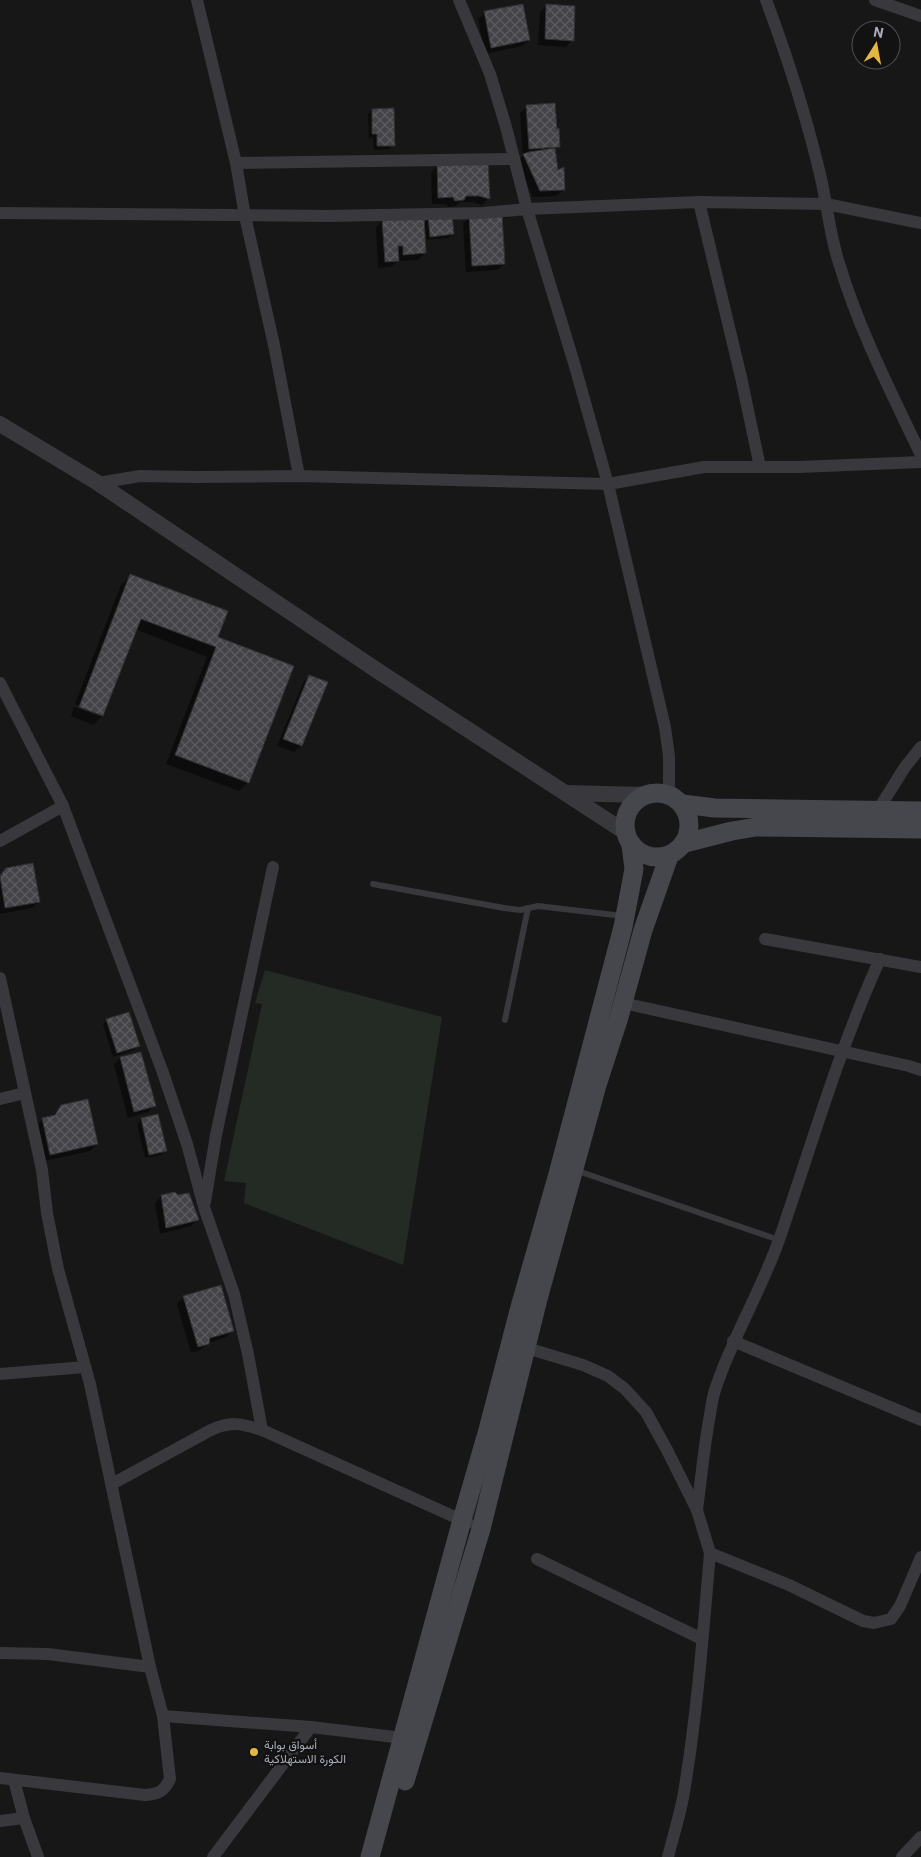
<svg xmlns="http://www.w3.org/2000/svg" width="921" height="1857" viewBox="0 0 921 1857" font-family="Roboto,Vazirmatn,sans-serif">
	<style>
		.park { fill: #232b24 }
		.shadow { fill: #0007 }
		.building { fill: url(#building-cross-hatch); stroke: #313134 }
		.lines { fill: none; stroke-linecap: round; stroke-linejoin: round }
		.service { stroke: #38383d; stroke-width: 6 }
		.minor { stroke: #38383d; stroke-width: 12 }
		.tertiary { stroke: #38383d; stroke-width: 16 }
		.secondary { stroke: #46474d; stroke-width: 19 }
		.poi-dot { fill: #e4b743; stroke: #121213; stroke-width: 2 }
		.labels { text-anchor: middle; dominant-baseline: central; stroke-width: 4.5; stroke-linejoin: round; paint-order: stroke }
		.poi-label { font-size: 12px; fill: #aaadb7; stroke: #121213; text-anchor: start }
	</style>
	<defs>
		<pattern id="building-cross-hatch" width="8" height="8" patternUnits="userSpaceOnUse" patternTransform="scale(1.25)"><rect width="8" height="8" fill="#444448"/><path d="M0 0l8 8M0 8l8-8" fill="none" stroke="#5c5c60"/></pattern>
	</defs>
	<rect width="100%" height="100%" fill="#171718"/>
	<polygon class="park" points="265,970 442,1017 403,1265 244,1203 246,1183 224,1181 262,1004 255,1003"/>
	<g class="shadow">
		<polygon points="547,5 572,40 566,47 538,45 540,12"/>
		<polygon points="485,13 529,40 522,46 485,54 478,19"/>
		<polygon points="527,107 559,146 554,151 557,172 564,189 557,196 533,197 517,162 523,156 520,113"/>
		<polygon points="372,110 394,145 389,149 374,150 373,138 369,138 368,114"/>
		<polygon points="487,164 488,199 482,205 472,202 460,202 456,206 448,207 446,204 432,204 431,173 437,166"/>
		<polygon points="470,217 504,264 497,270 466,272 463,223"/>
		<polygon points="429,218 453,234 448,238 424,240 425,253 418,260 398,261 391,267 378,268 376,227 383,220 423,224"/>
		<polygon points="130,576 216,638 248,782 239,791 166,764 207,657 135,629 102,716 93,725 71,716 74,707 99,716 99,714 75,704 121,585"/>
		<polygon points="309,676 326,683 301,746 294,752 277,746 303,683"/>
		<polygon points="7,869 39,902 32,908 0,914 0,876"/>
		<polygon points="107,1020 138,1046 134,1050 113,1057 103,1024"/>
		<polygon points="140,1053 154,1106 148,1112 128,1118 114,1065 120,1058"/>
		<polygon points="61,1106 97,1144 90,1151 44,1161 36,1126 43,1119 52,1117"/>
		<polygon points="157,1116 165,1151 161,1155 145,1158 137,1124 141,1120"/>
		<polygon points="161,1196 198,1220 191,1226 160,1234 155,1203"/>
		<polygon points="184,1297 232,1331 226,1337 208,1343 201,1350 191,1353 177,1304"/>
	</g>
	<g class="building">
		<polygon points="523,4 530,40 491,48 484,11"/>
		<polygon points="546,4 575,6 574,41 545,39"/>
		<polygon points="555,103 557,129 559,128 560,147 529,149 526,105"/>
		<polygon points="394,108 395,146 377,146 377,134 372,134 372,109"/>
		<polygon points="555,148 558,170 564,167 565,190 540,191 523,154 529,152"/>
		<polygon points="488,162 490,199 479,196 466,196 464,200 455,201 453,197 438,198 437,165"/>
		<polygon points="502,214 505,264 472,266 469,215"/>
		<polygon points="452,215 454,234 430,237 428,217"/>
		<polygon points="424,216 426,253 403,255 403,246 398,246 399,261 385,262 382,219"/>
		<polygon points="130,574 228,611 218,637 294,666 249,783 175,755 216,647 141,619 103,716 79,707"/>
		<polygon points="309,675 328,682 302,746 283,739"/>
		<polygon points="33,863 40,902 5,908 0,876 6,868"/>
		<polygon points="129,1012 140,1046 117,1053 106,1019"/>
		<polygon points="141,1052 156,1106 134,1112 120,1057"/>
		<polygon points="88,1099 98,1144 50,1155 42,1118 55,1115 61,1105"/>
		<polygon points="158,1114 167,1151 149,1155 141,1118"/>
		<polygon points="175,1192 178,1195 189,1193 199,1220 166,1228 161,1195"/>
		<polygon points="221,1285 234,1331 210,1338 209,1344 198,1347 183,1296"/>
	</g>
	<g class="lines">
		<g class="service">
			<polyline points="373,884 504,908 520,910 538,906 623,916"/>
			<polyline points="505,1020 528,908"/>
			<polyline points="575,1170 779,1240"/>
		</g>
		<g class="minor">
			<polyline points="197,0 236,163 245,216 274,345 299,476"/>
			<polyline points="459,0 490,74 506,127 527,209 574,363 608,484 665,727 669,756 669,795"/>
			<path d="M766 0C787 56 805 112 819 170 827 201 829 233 839 263 859 330 891 392 921 455"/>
			<polyline points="875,0 921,16"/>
			<polyline points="236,163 514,159"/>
			<polyline points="699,202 741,377 760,467"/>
			<polyline points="0,213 328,216 483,213 527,209 699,202 826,204 921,223"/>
			<polyline points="98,483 140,476 194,477 299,476 608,484 704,467 799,467 921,462"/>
			<polyline points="0,683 63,806 162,1070 187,1144 204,1207 234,1294 248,1354 262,1430"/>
			<polyline points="878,810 905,767 921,747"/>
			<polyline points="0,841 63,806"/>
			<polyline points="765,939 921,967"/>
			<path d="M0 978 42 1170 47 1213 58 1269 90 1384 150 1667 163 1716 170 1779C164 1792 158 1794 145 1795L0 1778"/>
			<polyline points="623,1003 909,1066 921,1070"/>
			<polyline points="0,1099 25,1093"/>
			<polyline points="205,1202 216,1135 273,867"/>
			<polyline points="733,1341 921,1420"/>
			<polyline points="520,1346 583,1365 608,1376 625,1389 646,1412 667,1450 697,1510 710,1553 789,1585 863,1621 874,1623 891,1619 900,1606 921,1557"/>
			<polyline points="0,1374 85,1367"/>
			<path d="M112 1484 209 1431C230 1421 240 1423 262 1430L468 1523"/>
			<path d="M697 1510C701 1479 704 1449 709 1420 711 1410 712 1399 715 1390 732 1337 762 1290 780 1237 812 1144 839 1049 880 959"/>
			<polyline points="537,1559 702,1639"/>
			<polyline points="0,1653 48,1654 150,1667"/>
			<polyline points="163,1716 311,1727 403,1738"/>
			<polyline points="14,1780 24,1818 38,1857"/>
			<polyline points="0,1821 24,1818"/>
			<polyline points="213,1857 311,1727"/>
			<path d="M668 1857C673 1837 679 1818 683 1798 697 1717 703 1634 710 1553"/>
			<polyline points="902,1857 921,1837"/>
		</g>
		<g class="tertiary">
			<polyline points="0,424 98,483 381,673 625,832"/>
			<polyline points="566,793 643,795"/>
		</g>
		<g class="secondary">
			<circle cx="657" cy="825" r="32"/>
			<polyline points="682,804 715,808 921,811"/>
			<polyline points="685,843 732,831 756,827 921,829"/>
			<polyline points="405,1781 481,1529 538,1299 597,1085 619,1017 643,930 669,856"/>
			<polyline points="370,1857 462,1520 488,1430 520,1307 558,1174 623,927 634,869 631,845"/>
		</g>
	</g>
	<circle class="poi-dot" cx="254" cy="1752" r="5"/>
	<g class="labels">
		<g class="poi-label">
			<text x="264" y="1745">أسواق بوابة<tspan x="264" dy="14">الكورة الاستهلاكية</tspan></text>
		</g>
	</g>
	<g transform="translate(876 45) rotate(11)"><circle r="24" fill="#121213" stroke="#4f5055"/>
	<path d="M0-4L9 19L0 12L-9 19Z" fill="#e4b743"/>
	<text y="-8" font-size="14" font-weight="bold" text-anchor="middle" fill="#aaadb7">N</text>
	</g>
</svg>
